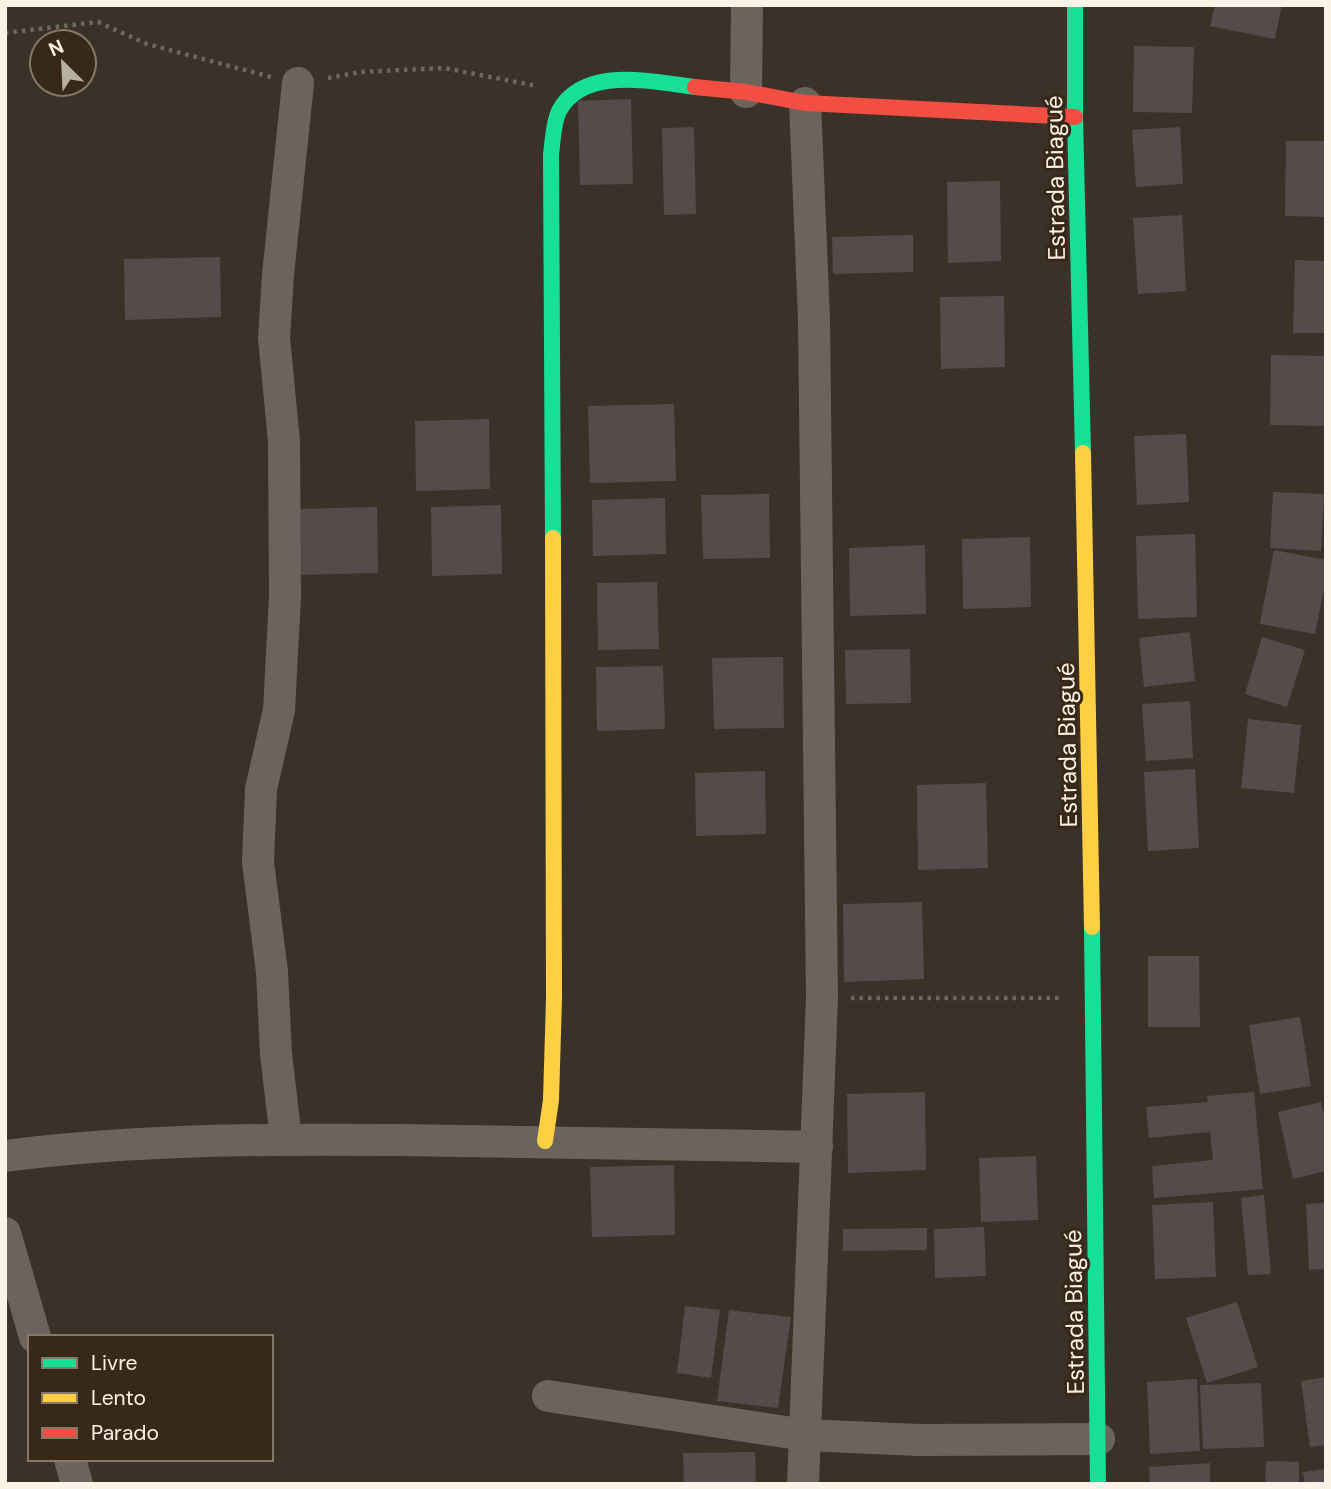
<svg xmlns="http://www.w3.org/2000/svg" width="1331" height="1489" viewBox="0 0 1331 1489" font-family="'DM Sans',sans-serif">
	<style>
		.building { fill: #534c4a }
		.lines { fill: none; stroke-linecap: round; stroke-linejoin: round }
		.path { stroke: #6c6760; stroke-width: 4.5; stroke-dasharray: 3.5 5; stroke-linecap: butt }
		.street { stroke: #6b645d; stroke-width: 32 }
		.fast { stroke: #16e098; stroke-width: 16 }
		.slow { stroke: #ffcf43; stroke-width: 16 }
		.jam { stroke: #f24e42; stroke-width: 16 }
		.labels { text-anchor: middle; dominant-baseline: central; stroke-width: 6; stroke-linejoin: round; paint-order: stroke }
		.street-label { font-size: 24px; fill: #fcf2e7; stroke: #382817 }
	</style>
	<rect width="100%" height="100%" fill="#3a3229"/>
	<g class="building">
		<polygon points="1215,5 1282,5 1275,39 1210,26"/>
		<polygon points="1134,46 1194,47 1192,113 1133,112"/>
		<polygon points="631,99 633,184 580,185 578,101"/>
		<polygon points="694,127 696,214 664,215 662,128"/>
		<polygon points="1180,127 1183,184 1136,187 1132,130"/>
		<polygon points="1286,141 1326,141 1326,217 1285,216"/>
		<polygon points="1000,181 1001,261 948,263 947,182"/>
		<polygon points="1182,215 1186,291 1138,294 1133,218"/>
		<polygon points="913,235 913,272 833,274 832,237"/>
		<polygon points="220,257 221,317 125,320 124,259"/>
		<polygon points="1295,260 1326,261 1326,333 1293,333"/>
		<polygon points="1004,296 1005,367 941,369 940,297"/>
		<polygon points="1271,355 1326,356 1326,426 1270,425"/>
		<polygon points="674,404 676,481 590,483 588,406"/>
		<polygon points="489,419 490,489 416,491 415,421"/>
		<polygon points="1186,434 1189,502 1137,505 1134,436"/>
		<polygon points="1273,492 1324,494 1321,551 1270,548"/>
		<polygon points="769,494 770,558 703,559 701,495"/>
		<polygon points="665,498 666,554 593,556 592,500"/>
		<polygon points="501,505 502,574 432,576 431,507"/>
		<polygon points="377,507 378,573 295,575 294,509"/>
		<polygon points="1195,534 1197,617 1138,619 1136,536"/>
		<polygon points="1030,537 1031,607 963,609 962,539"/>
		<polygon points="925,545 926,614 850,616 849,548"/>
		<polygon points="1274,550 1326,560 1326,579 1315,634 1260,624"/>
		<polygon points="657,582 659,649 598,650 597,583"/>
		<polygon points="1190,632 1195,681 1144,687 1139,638"/>
		<polygon points="1262,637 1305,650 1287,707 1245,694"/>
		<polygon points="910,649 911,703 846,704 845,650"/>
		<polygon points="783,657 784,728 714,729 712,658"/>
		<polygon points="663,666 665,729 597,731 596,667"/>
		<polygon points="1190,701 1193,758 1146,761 1142,704"/>
		<polygon points="1248,719 1301,725 1294,793 1241,788"/>
		<polygon points="1195,769 1199,848 1148,851 1144,772"/>
		<polygon points="765,771 766,834 696,836 695,773"/>
		<polygon points="986,783 988,868 918,870 917,785"/>
		<polygon points="922,902 924,979 844,982 843,904"/>
		<polygon points="1148,956 1199,956 1200,1027 1148,1027"/>
		<polygon points="1300,1017 1311,1086 1260,1094 1249,1025"/>
		<polygon points="925,1092 926,1170 848,1173 847,1094"/>
		<polygon points="1254,1092 1263,1189 1154,1198 1152,1166 1213,1160 1210,1132 1149,1138 1146,1107 1208,1102 1207,1096"/>
		<polygon points="1321,1102 1326,1123 1326,1171 1293,1179 1278,1112"/>
		<polygon points="1036,1156 1038,1220 981,1222 979,1158"/>
		<polygon points="674,1165 675,1235 592,1237 590,1167"/>
		<polygon points="1264,1195 1271,1274 1248,1275 1241,1198"/>
		<polygon points="1213,1202 1216,1277 1155,1279 1152,1205"/>
		<polygon points="1326,1203 1326,1269 1309,1270 1306,1204"/>
		<polygon points="984,1227 986,1276 935,1278 934,1229"/>
		<polygon points="927,1228 927,1250 843,1251 843,1229"/>
		<polygon points="1237,1302 1258,1367 1207,1383 1186,1318"/>
		<polygon points="685,1306 720,1310 711,1378 677,1373"/>
		<polygon points="729,1310 791,1317 778,1408 717,1401"/>
		<polygon points="1326,1377 1326,1445 1310,1447 1301,1381"/>
		<polygon points="1197,1379 1200,1451 1150,1454 1147,1382"/>
		<polygon points="1261,1383 1264,1447 1203,1449 1200,1385"/>
		<polygon points="755,1452 756,1484 684,1484 683,1453"/>
		<polygon points="1266,1461 1299,1462 1299,1484 1265,1484"/>
		<polygon points="1210,1463 1210,1484 1150,1484 1149,1467"/>
		<polygon points="1326,1469 1326,1484 1305,1484 1303,1472"/>
	</g>
	<g class="lines">
		<g class="path">
			<polyline points="5,33 98,22 147,44 271,77"/>
			<polyline points="328,78 361,72 444,68 537,86"/>
			<polyline points="851,998 1059,998"/>
		</g>
		<g class="street">
			<polyline points="746,92 747,5"/>
			<polyline points="286,1139 276,1054 272,972 258,862 261,789 279,710 285,596 284,441 274,338 278,275 298,83"/>
			<path d="M5 1156C135 1139 267 1139 398 1140 537 1141 677 1144 817 1147"/>
			<polyline points="5,1233 35,1337"/>
			<polyline points="548,1396 805,1435 919,1440 1099,1439"/>
			<polyline points="70,1459 77,1484"/>
			<polyline points="803,1484 822,998 814,319 805,103"/>
		</g>
		<g class="fast">
			<polyline points="1075,5 1075,117 1083,453"/>
			<path d="M553 538 551 154C553 141 553 123 559 111 584 65 653 82 695 87"/>
			<polyline points="1092,927 1098,1484"/>
		</g>
		<g class="slow">
			<polyline points="1083,453 1092,927"/>
			<polyline points="545,1141 551,1100 554,999 553,538"/>
		</g>
		<polyline class="jam" points="695,87 746,92 805,103 1075,117"/>
	</g>
	<g class="labels">
		<g class="street-label">
			<text transform="translate(1055 178) rotate(-91)">Estrada Biagué</text>
			<text transform="translate(1067 745) rotate(-91)">Estrada Biagué</text>
			<text transform="translate(1074 1312) rotate(-91)">Estrada Biagué</text>
		</g>
	</g>
	<rect width="1331" height="1489" fill="none" stroke="#fcf2e7" stroke-width="14"/>
	<rect x="28" y="1335" width="245" height="126" fill="#382817" stroke="#86796a" stroke-width="2"/>
	<rect x="42" y="1358" width="35" height="10" fill="#16e098" stroke="#86796a" stroke-width="2"/>
	<text x="91" y="1370" font-size="21" fill="#fcf2e7">Livre</text>
	<rect x="42" y="1393" width="35" height="10" fill="#ffcf43" stroke="#86796a" stroke-width="2"/>
	<text x="91" y="1405" font-size="21" fill="#fcf2e7">Lento</text>
	<rect x="42" y="1428" width="35" height="10" fill="#f24e42" stroke="#86796a" stroke-width="2"/>
	<text x="91" y="1440" font-size="21" fill="#fcf2e7">Parado</text>
	<g transform="translate(63 63) rotate(336)"><circle r="33" fill="#382817" stroke="#86796a" stroke-width="2"/>
	<path d="M0-5L12 26L0 18L-12 26Z" fill="#b8afa4"/>
	<text y="-10" font-size="19" font-weight="bold" text-anchor="middle" fill="#fcf2e7">N</text>
	</g>
</svg>
